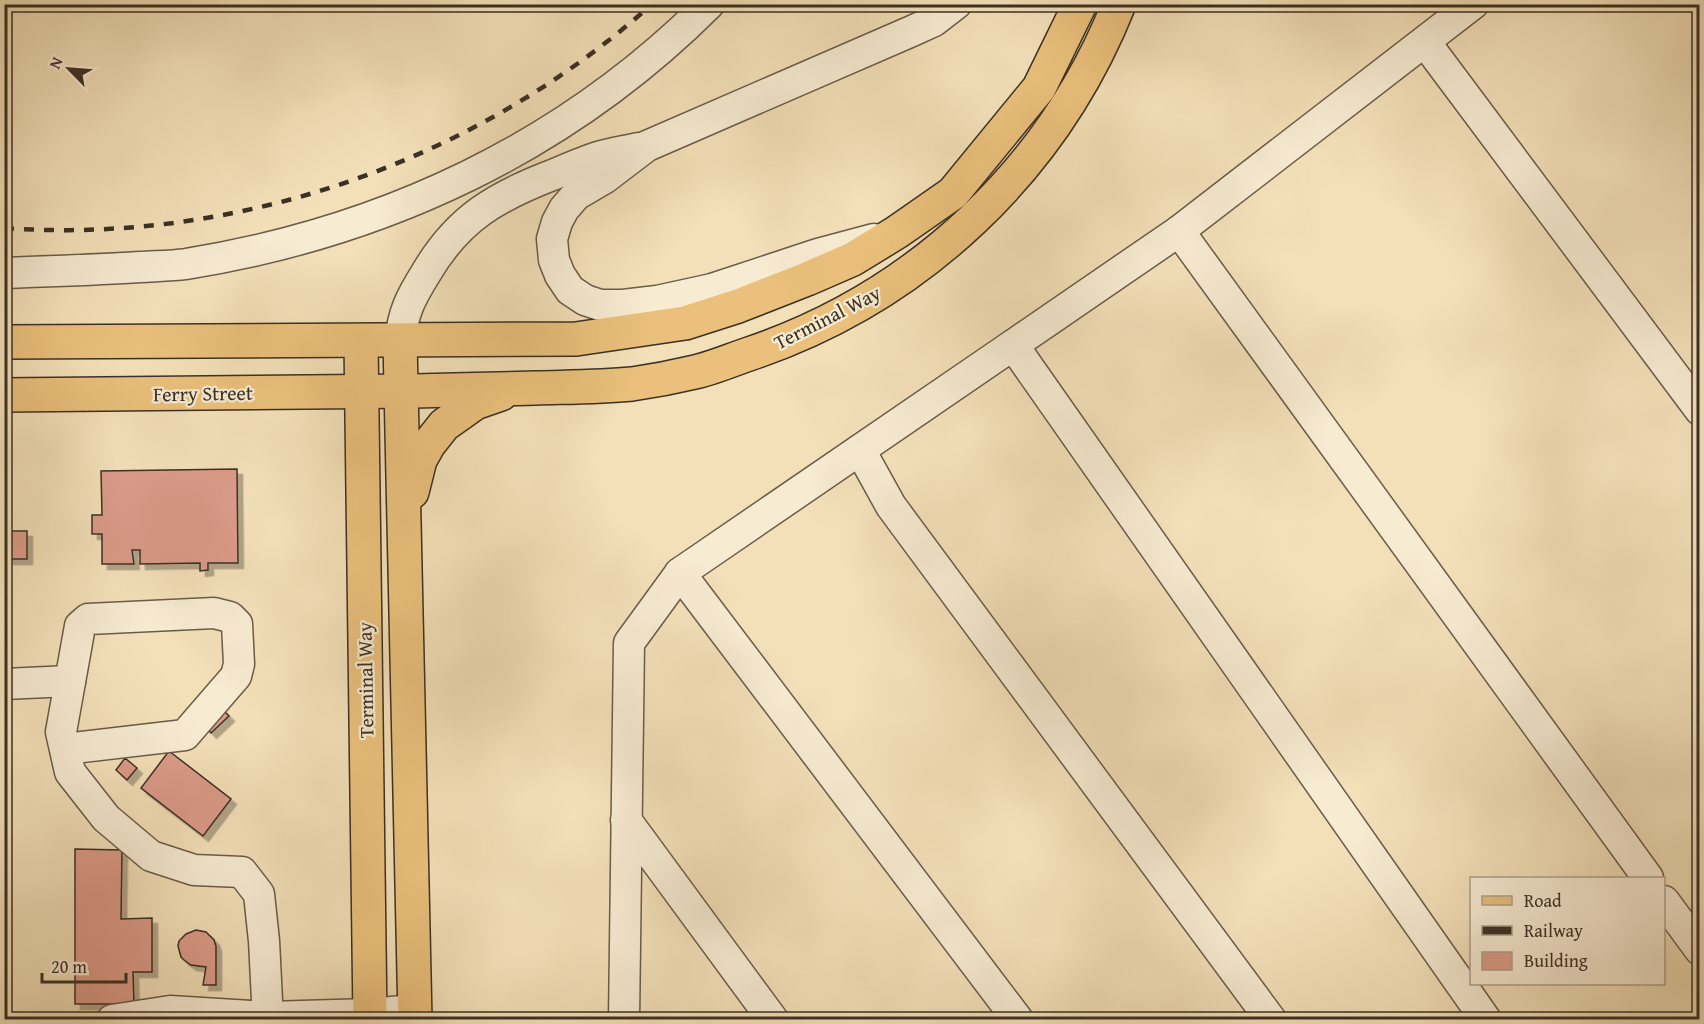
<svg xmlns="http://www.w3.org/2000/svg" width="1704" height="1024" viewBox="0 0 1704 1024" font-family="'Gentium Book Plus',serif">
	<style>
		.building { fill: #db9b89; stroke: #3b3024; stroke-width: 1.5; filter: url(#shadow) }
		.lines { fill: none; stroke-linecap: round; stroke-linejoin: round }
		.minor-casing { stroke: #695c49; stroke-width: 33 }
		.major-casing { stroke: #3b3024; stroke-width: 36 }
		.minor { stroke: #f7ebd2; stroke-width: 30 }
		.major { stroke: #eac07c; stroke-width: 33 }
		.rail { stroke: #3b3024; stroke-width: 4.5; stroke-dasharray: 10 10; stroke-linecap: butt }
		.labels { text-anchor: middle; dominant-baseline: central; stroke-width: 4.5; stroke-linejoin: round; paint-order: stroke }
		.street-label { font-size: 20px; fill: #3b3024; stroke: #f7ebd2 }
	</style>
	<defs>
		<filter id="shadow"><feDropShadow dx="5.5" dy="5.5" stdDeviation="0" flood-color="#0004"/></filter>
	</defs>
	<rect width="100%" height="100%" fill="#f3e0b9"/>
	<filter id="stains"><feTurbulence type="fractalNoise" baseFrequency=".00333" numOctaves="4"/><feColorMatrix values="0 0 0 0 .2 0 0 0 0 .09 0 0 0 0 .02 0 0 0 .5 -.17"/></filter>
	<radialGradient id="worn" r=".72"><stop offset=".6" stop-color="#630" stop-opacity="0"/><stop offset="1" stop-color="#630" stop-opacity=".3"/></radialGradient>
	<g class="building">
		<polygon points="237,469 238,563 208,563 208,570 200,571 200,563 140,564 140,550 132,550 134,564 102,564 102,534 92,534 92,515 102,515 101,471"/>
		<rect x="4" y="531" width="23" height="28"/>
		<polygon points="220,707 229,716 211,733 203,724"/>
		<polygon points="169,751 231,799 203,836 141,788"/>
		<polygon points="125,758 137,768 127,780 116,770"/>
		<polygon points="75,849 122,850 121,919 152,918 152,972 133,972 134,1004 75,1004"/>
		<polygon points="196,930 206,932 214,940 216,946 216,985 203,985 206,967 191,965 184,960 181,957 178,946 179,941 186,934"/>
	</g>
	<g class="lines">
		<g class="minor-casing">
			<g id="minor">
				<polyline points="1425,42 1700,410"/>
				<polyline points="1179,231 1473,4"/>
				<polyline points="874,239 818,254 712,289 657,301 623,305 600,305 585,300 570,290 560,275 554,260 552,239 557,222 564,209 576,195 605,178 647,146 912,31 934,21 956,4"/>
				<path d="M4 273C50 271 95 270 140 267 155 266 171 266 186 264 385 232 566 147 709 4"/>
				<path d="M400 341C403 312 411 297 426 273 458 218 497 196 555 174 569 168 583 162 598 157 611 153 625 151 638 148"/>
				<polyline points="1013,345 1179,231 1648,878"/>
				<polyline points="860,450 891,506 1271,1020"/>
				<polyline points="680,573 1013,345 1486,1020"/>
				<polyline points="4,684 70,681"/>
				<polyline points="65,749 185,735 236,676 239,664 237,624 230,617 214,613 88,619 80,626 61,732 70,772 106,818 151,856 194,870 242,872 259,894 264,941 268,1020"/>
				<polyline points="626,820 773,1020"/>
				<polyline points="1664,901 1700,950"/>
				<polyline points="112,1020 170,1011 268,1017 369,1014 414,1010"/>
				<polyline points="624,1020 629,643 680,573 1018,1020"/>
			</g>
		</g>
		<g class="major-casing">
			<g id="major">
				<polyline points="361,341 370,1020"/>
				<polyline points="400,341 415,1020"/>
				<polyline points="4,342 576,339 685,323 738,306 807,279 853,259 897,232 953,193 1039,88 1080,4"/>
				<path d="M4 395C141 393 278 393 414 391 455 390 495 389 536 388 568 387 600 387 632 384 653 381 674 377 695 372 713 368 731 360 749 354 918 297 1053 170 1119 4"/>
				<polyline points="412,492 420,460 429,444 444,425 475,403 501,394"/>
			</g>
		</g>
		<use href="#minor" class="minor"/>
		<use href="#major" class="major"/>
		<path class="rail" d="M4 228C238 245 478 160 652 4"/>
	</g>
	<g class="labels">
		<g class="street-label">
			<text transform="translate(827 317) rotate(-27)">Terminal Way</text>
			<text transform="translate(203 393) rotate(-1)">Ferry Street</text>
			<text transform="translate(365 680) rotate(-91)">Terminal Way</text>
		</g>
	</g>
	<rect width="1704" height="1024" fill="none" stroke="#f3e0b9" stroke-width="24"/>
	<rect x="6" y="6" width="1692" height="1012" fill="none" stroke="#3b3024" stroke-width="3"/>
	<rect x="12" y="12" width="1680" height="1000" fill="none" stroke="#3b3024" stroke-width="1.5"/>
	<rect x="1470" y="877" width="195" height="108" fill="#f7ebd2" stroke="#aca08c" stroke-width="1.5"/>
	<rect x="1482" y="896" width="30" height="9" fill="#eac07c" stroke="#aca08c" stroke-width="1.5"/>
	<text x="1524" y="907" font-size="18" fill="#3b3024">Road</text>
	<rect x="1482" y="926" width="30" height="9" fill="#3b3024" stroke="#aca08c" stroke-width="1.5"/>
	<text x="1524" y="937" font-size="18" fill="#3b3024">Railway</text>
	<rect x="1482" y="952" width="30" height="18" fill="#db9b89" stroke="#aca08c" stroke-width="1.5"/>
	<text x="1524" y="967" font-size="18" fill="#3b3024">Building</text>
	<g transform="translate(69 69) rotate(295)" stroke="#f7ebd2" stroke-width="4.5" paint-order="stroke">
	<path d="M0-4.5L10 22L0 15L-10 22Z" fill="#3b3024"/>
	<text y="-9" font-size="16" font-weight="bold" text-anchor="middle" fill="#3b3024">N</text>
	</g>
	<path d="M42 973v9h84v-9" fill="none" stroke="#3b3024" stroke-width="3"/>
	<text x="51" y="973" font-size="18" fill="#3b3024" stroke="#f7ebd2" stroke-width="4.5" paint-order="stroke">20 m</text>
	<rect width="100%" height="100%" filter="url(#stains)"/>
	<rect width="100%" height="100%" fill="url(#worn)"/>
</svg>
